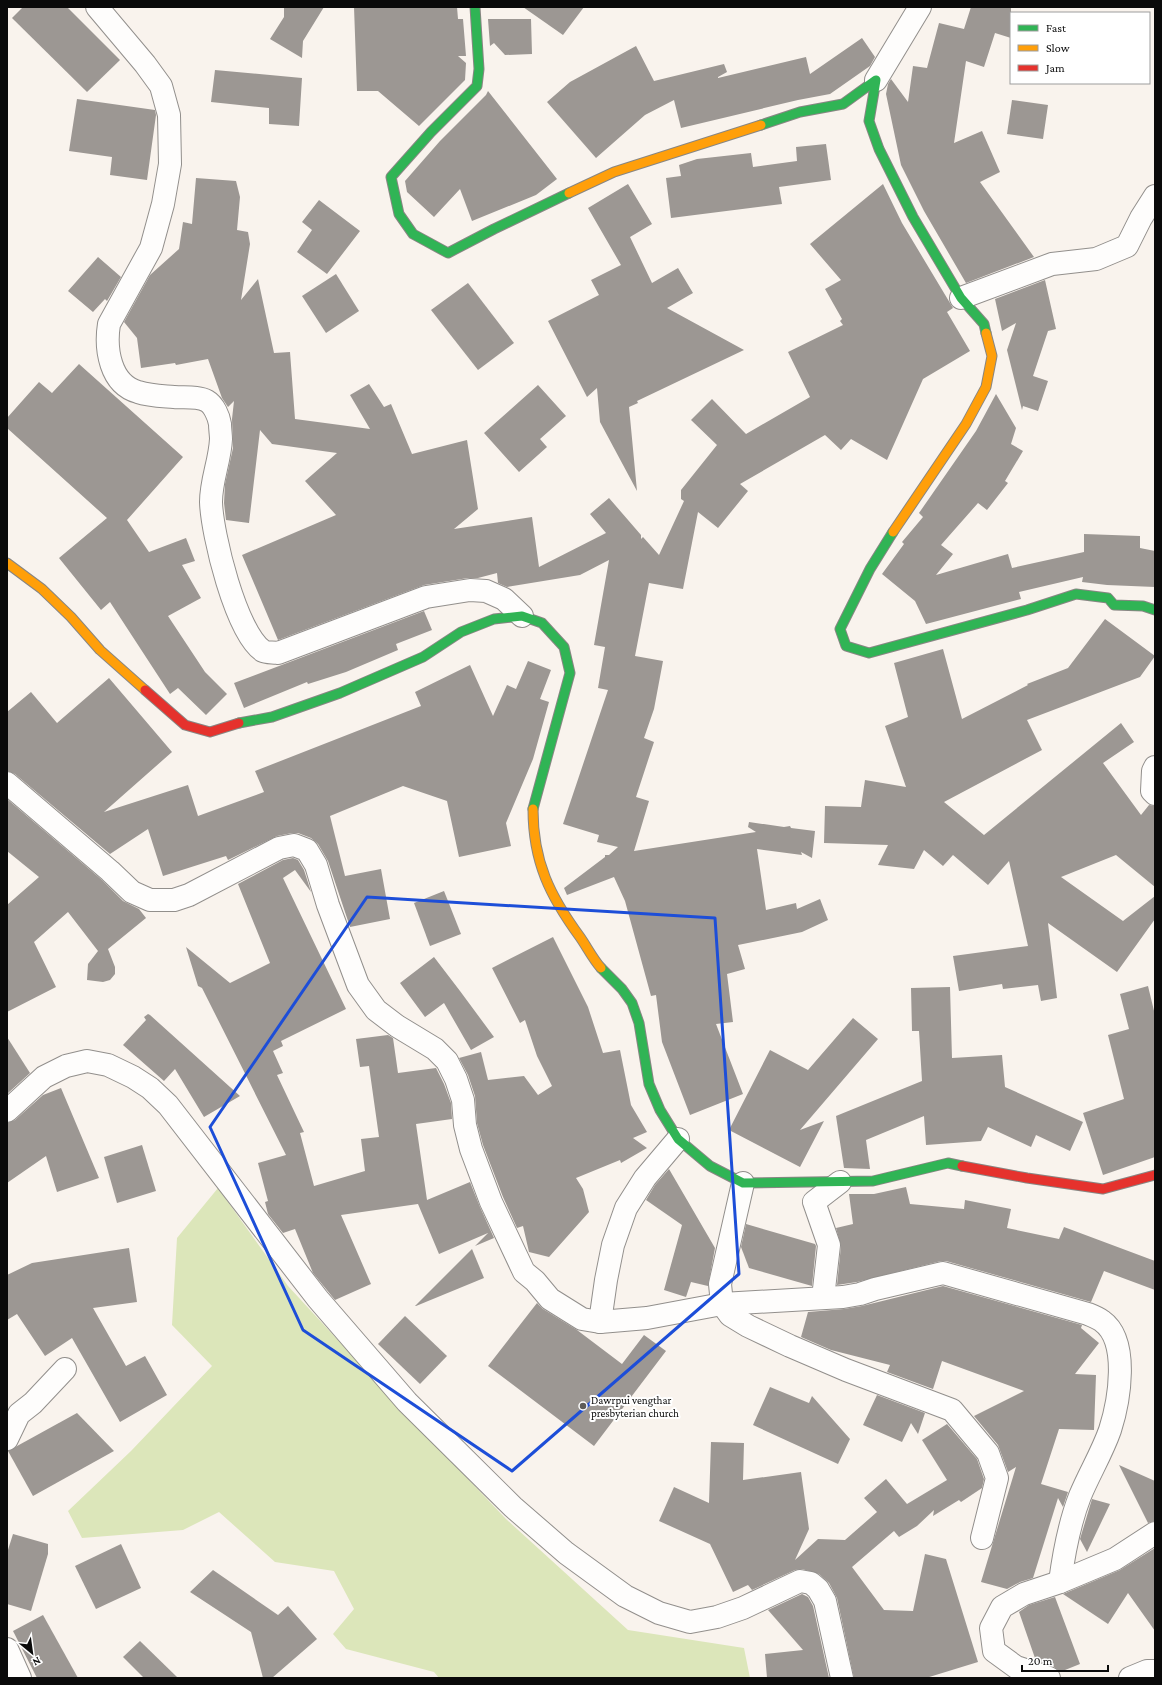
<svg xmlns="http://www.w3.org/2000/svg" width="1162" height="1685" viewBox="0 0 1162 1685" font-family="'Crimson Pro',serif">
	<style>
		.forest { fill: #dce6ba }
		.building { fill: #9c9793 }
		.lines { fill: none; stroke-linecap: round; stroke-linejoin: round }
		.street-casing { stroke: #928f8c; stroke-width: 24 }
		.fast-casing { stroke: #888683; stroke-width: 11 }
		.slow-casing { stroke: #888683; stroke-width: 11 }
		.jam-casing { stroke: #888683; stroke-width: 11 }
		.street { stroke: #fefdfc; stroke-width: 22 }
		.fast { stroke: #30b455; stroke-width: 9 }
		.slow { stroke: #ff9f0a; stroke-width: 9 }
		.jam { stroke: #e5322d; stroke-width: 9 }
		.marked { fill: none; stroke: #1d4ed8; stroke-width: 3; stroke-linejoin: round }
		.poi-dot { fill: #5e5c59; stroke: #fff; stroke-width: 1.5 }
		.labels { text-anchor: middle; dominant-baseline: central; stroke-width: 4; stroke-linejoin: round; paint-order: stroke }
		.poi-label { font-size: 11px; fill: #0a0a0a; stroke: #fff; text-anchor: start }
	</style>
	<rect width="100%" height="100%" fill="#f9f3ed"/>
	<polygon class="forest" points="218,1188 288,1286 397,1404 506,1519 628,1630 744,1648 750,1678 439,1678 434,1672 346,1649 333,1634 354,1609 334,1571 275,1562 219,1512 183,1530 82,1538 68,1511 131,1451 212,1366 172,1325 177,1238"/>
	<g class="building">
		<polygon points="23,7 67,7 120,60 87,92 12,18"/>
		<polygon points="284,7 324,7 303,41 302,58 270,39 284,17"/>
		<polygon points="354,7 457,7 458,19 463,19 466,56 458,56 466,63 465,80 419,126 378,91 357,91"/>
		<polygon points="523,7 584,7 563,35"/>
		<polygon points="971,7 1011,7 1011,38 995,33 984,67 966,61 954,143 982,131 1000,172 980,182 1034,257 966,283 924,211 901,165 886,94 888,84 891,79 908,102 913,66 927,68 939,23 964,29"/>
		<polygon points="488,19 531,19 532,54 505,55 494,43 490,46"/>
		<polygon points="862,38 875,57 870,66 830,94 798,100 681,128 674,100 645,115 596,158 547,102 570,82 636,46 654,81 724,64 727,72 718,77 718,78 806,57 810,74"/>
		<polygon points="215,70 302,78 299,126 269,124 269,108 211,102"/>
		<polygon points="488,91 557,179 536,195 472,221 460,189 434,217 407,192 405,181 440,141 486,95"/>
		<polygon points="77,99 155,110 156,115 147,180 110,175 112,157 69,151"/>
		<polygon points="1012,100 1048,105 1043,139 1007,134"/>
		<polygon points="826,144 831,180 779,187 782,204 671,218 666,178 681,176 679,165 697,159 751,153 753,167 797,161 796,147"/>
		<polygon points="196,178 236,181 240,197 237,230 248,232 250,244 241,300 258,279 274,353 290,352 295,419 370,429 350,395 369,384 384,407 391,404 412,454 467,440 478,509 454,529 532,517 539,567 606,533 590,514 609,498 641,535 641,539 643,537 659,555 684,501 681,499 681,490 717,445 691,420 712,399 746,434 810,397 788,352 843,325 840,321 842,319 825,289 841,280 810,244 883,184 902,223 953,308 947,312 970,351 923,379 887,460 851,439 841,450 825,435 740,484 748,491 718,528 698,512 683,589 649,583 635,656 663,661 654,709 644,738 654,742 636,797 649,801 634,851 756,832 748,827 749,822 784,827 790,826 791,828 815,831 812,858 801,852 802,855 757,849 766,910 796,903 797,909 820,899 828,920 802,932 738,945 745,969 727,974 733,1022 716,1024 743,1094 690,1115 662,1042 656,995 651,996 625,901 614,877 567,895 564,888 605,857 605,855 609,855 618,847 597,842 599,835 563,824 608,690 598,688 605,647 594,645 609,560 580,575 507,587 498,583 497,573 478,578 468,578 424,585 278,640 242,555 336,515 305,481 337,453 272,444 260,430 249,523 226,520 224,503 225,484 233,448 232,419 234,401 228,407 222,398 208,359 176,365 175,363 141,368 137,338 124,322 150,275 179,249 183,222 192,224"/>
		<polygon points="628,184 652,224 630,237 652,283 678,268 693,293 667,308 744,350 637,401 638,403 629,407 637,491 600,422 597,388 587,397 548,321 599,295 591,280 621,265 588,208"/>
		<polygon points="319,200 360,231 327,274 297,252 312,230 302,222"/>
		<polygon points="98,257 121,277 107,301 105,299 93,312 68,291"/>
		<polygon points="336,274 359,311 326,333 302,296"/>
		<polygon points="1045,280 1056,329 1048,331 1033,376 1048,381 1038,411 1023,406 1022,410 1007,350 1016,323 1002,331 995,299"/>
		<polygon points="468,283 514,343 478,370 431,310"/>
		<polygon points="79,364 183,457 127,520 149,552 186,538 195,561 182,565 201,598 168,616 205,672 227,694 206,715 178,688 170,694 110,602 101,610 59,558 107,518 7,428 7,418 39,382 52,393"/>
		<polygon points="538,385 566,416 540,439 547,447 519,472 484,433"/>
		<polygon points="996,394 1016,428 1011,444 1023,451 1005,481 1008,483 987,510 978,503 941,545 953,554 936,575 1008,554 1012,568 1084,552 1084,534 1140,536 1140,548 1155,551 1155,587 1107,585 1082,582 1083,577 1019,592 1021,599 926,624 915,601 882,574 904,544 902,542 923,517 919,513 976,431"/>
		<polygon points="424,611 432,630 396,644 398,650 346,672 308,684 307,682 244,708 234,683"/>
		<polygon points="1105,619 1155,656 1140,677 1027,720 1042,750 944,802 984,835 1121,723 1134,742 1103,763 1141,815 1149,805 1155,806 1155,887 1116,855 1061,877 1123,921 1155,896 1155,919 1117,972 1048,923 1057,998 1041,1001 1038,985 1003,989 1002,984 959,991 953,956 1028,946 1009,861 988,885 953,855 943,866 924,850 914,869 878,865 888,845 824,843 825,806 861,807 865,780 906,787 885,726 908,717 894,663 943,649 962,719 1028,685 1027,684 1068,668"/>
		<polygon points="528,661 551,670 540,699 549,702 533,759 506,823 511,846 459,857 447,801 403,786 330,816 345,876 381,869 390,919 350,927 328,861 318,844 311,838 298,833 292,833 277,836 228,860 226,856 163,876 148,829 110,854 15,774 7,771 7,712 31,692 57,723 109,678 172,752 104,812 188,785 198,816 264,792 255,771 421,706 415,692 470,665 493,716 507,685 516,689"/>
		<polygon points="7,799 102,880 123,901 139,909 146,918 108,949 115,967 115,974 110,980 103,982 87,980 88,964 98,951 68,912 34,942 56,987 7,1012 7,905 39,877 7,851"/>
		<polygon points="293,858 298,860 304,870 311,892 295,870 283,878 346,1009 281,1041 283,1046 273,1051 283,1073 277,1075 304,1132 300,1133 314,1186 365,1171 361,1139 379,1137 369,1066 360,1067 356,1039 388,1035 393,1038 398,1073 436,1068 444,1084 451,1103 452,1119 416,1124 427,1200 470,1182 480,1207 494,1238 475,1246 488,1233 439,1254 418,1204 341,1215 371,1284 335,1300 313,1273 295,1229 283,1233 268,1214 265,1202 268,1201 258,1163 286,1155 202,988 198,986 186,947 230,983 270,963 238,884 283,860"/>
		<polygon points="444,891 461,934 430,946 414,903"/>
		<polygon points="553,937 588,1007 603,1053 620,1050 631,1105 647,1132 633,1138 647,1148 621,1163 620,1160 576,1178 583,1189 589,1212 549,1257 529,1252 523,1226 517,1228 503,1197 483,1145 477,1123 475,1096 468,1075 459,1058 481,1052 488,1080 524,1076 538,1095 552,1086 537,1056 525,1020 520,1023 492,968"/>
		<polygon points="434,957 460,991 494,1037 471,1050 444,1003 425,1017 400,983"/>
		<polygon points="1148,986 1155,1015 1155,1157 1103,1175 1083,1113 1124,1099 1108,1035 1129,1029 1120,994"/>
		<polygon points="950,987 952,1058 1002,1055 1005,1087 1083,1122 1070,1151 1036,1135 1031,1147 988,1127 981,1141 926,1145 924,1116 866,1140 870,1169 844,1168 836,1116 922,1081 919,1031 912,1031 911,988"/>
		<polygon points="148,1014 150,1015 240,1096 204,1117 175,1069 164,1081 123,1045 146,1020 144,1017"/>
		<polygon points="853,1018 878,1039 800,1130 824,1121 800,1167 729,1130 770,1050 808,1070"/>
		<polygon points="7,1037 30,1073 7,1094"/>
		<polygon points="61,1088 99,1178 57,1192 46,1156 7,1183 7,1123 15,1120 43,1095"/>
		<polygon points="142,1145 156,1191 117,1203 104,1157"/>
		<polygon points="669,1169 715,1248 708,1286 691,1282 686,1297 664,1290 682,1225 646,1200 655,1185"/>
		<polygon points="906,1187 910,1204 964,1209 965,1200 1011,1209 1007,1228 1059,1239 1064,1227 1155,1261 1155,1290 1104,1271 1091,1302 946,1261 941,1261 857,1282 837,1285 841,1246 836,1228 853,1224 849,1194 874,1194"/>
		<polygon points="746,1224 815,1244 816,1246 812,1286 749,1268 741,1247"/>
		<polygon points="129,1248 137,1302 93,1308 126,1366 145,1356 167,1395 120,1422 72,1338 45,1356 17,1314 7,1320 7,1275 32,1263"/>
		<polygon points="472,1249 484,1278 416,1306 415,1306"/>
		<polygon points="943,1286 1082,1325 1081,1328 1099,1343 1075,1374 1096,1375 1094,1430 1059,1429 1041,1484 1068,1492 1063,1507 1058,1498 1033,1578 1020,1582 1007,1589 981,1582 1016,1467 1008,1472 998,1445 974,1416 1024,1391 942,1361 933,1389 887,1372 890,1365 831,1350 801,1337 808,1312 844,1309 862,1306"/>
		<polygon points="537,1303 543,1309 577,1330 622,1364 644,1335 666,1351 594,1446 488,1366"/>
		<polygon points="405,1316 447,1356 420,1384 378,1344"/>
		<polygon points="770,1387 809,1403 812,1396 850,1439 838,1464 753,1425"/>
		<polygon points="877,1395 925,1413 918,1434 911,1423 902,1442 863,1425"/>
		<polygon points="77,1413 114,1451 33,1496 8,1451"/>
		<polygon points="947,1424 977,1459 984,1479 982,1488 961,1502 959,1500 933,1516 934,1510 917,1526 899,1537 894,1531 852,1567 884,1610 913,1611 925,1554 946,1559 978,1662 926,1678 854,1678 837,1598 829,1583 819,1574 802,1569 795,1570 752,1590 748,1585 733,1592 710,1544 659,1521 674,1487 709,1503 711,1442 744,1443 743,1480 801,1472 809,1529 795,1560 818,1539 845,1540 877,1512 864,1498 886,1479 907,1504 947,1480 922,1440"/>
		<polygon points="1119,1465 1155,1481 1155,1521 1148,1523"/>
		<polygon points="1092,1499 1110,1504 1087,1552 1080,1539"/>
		<polygon points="13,1534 48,1544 48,1554 31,1611 7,1604 7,1553"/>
		<polygon points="121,1544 141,1588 96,1609 75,1566"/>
		<polygon points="1155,1548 1155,1631 1128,1593 1108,1624 1063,1594 1120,1570"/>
		<polygon points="213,1570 278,1615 288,1606 317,1639 272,1678 263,1678 251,1632 190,1592"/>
		<polygon points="802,1594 808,1597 813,1606 829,1678 767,1678 765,1654 803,1650 768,1610"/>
		<polygon points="1055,1597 1080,1664 1060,1672 1053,1666 1036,1661 1019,1612 1029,1605"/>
		<polygon points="43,1615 78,1678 37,1678 13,1631"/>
		<polygon points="140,1641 178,1678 144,1678 123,1657"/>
	</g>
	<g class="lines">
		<g class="street-casing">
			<g id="street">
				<path d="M97 7 145 64 161 86 169 115 170 164 163 204 151 248 109 324C105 349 110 384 138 392 150 396 162 396 174 397 184 398 198 396 207 401 214 405 219 417 220 424 220 429 221 435 221 439 220 461 211 480 211 502 212 534 236 633 263 651 267 653 273 652 278 653L426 597 470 590 486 591 504 599 522 616"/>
				<polyline points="876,80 920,7"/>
				<polyline points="961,298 1052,264 1096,259 1127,246 1141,218 1155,196"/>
				<polyline points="1155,767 1153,771 1152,791 1155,794"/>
				<path d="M7 783 110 871 132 892 150 900H174L189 895 279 848 294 845 307 850 316 865 328 905 358 985 376 1010 397 1026 435 1049 447 1061 456 1079 463 1100 465 1125 471 1149 491 1202 524 1272 535 1281 550 1299 582 1319 600 1322 647 1318 722 1304 843 1297 860 1294 875 1289 943 1273 1088 1314C1093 1316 1098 1318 1102 1321 1130 1341 1119 1402 1110 1430 1102 1453 1089 1474 1080 1496 1069 1524 1064 1552 1060 1582"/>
				<polyline points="7,1111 44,1077 66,1066 87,1061 108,1065 133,1077 150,1088 168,1105 318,1299 407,1402 513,1507 566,1553 625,1596 659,1613 690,1622 717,1617 743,1608 800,1581 811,1583 818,1589 825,1601 842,1678"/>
				<polyline points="743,1183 720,1284 722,1304 730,1315 748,1326 790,1346 846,1370 952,1410 988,1453 997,1478 982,1538"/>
				<polyline points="823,1298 829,1245 814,1202 840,1182"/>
				<polyline points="600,1322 606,1280 613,1245 626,1208 645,1178 678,1139"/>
				<polyline points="7,1439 19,1414 33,1403 65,1369"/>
				<polyline points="7,1649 20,1678"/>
				<polyline points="1049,1678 1016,1667 994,1651 991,1628 1002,1607 1024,1594 1060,1582 1115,1559 1155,1533"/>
				<polyline points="1130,1678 1147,1671 1155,1671"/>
			</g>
		</g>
		<g class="fast-casing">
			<g id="fast">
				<polyline points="475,7 479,69 477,86 431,132 391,177 399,214 413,234 448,253 494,229 569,193"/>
				<polyline points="761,125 800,112 843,104 876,80 869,121 879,149 913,217 961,298 984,324 986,333"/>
				<polyline points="893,532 870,569 840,629 846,646 869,653 1027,610 1076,594 1108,598 1114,605 1143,606 1155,610"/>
				<polyline points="239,723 272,717 340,693 423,657 461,632 494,619 522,616 542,623 564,647 570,673 533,809"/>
				<polyline points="601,968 622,989 632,1003 639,1023 649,1084 660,1110 678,1139 710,1166 743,1183 873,1181 948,1163 962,1166"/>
			</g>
		</g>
		<g class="slow-casing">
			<g id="slow">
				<polyline points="569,193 614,172 761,125"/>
				<polyline points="893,532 966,424 986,387 992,356 986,333"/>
				<polyline points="7,563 42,589 71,617 100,650 145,690"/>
				<path d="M533 809C533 862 550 896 580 937 587 947 593 959 601 968"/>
			</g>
		</g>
		<g class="jam-casing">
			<g id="jam">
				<polyline points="145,690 185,725 210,732 239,723"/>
				<polyline points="962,1166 1027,1178 1103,1189 1155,1175"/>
			</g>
		</g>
		<use href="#street" class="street"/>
		<use href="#fast" class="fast"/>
		<use href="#slow" class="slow"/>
		<use href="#jam" class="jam"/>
	</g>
	<path class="marked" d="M367 897 715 918 739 1274 512 1471 303 1330 210 1127Z"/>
	<circle class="poi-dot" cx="583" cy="1406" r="4"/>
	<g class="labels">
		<g class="poi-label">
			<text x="591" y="1400">Dawrpui vengthar<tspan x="591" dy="13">presbyterian church</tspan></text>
		</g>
	</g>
	<rect width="1162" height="1685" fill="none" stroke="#0a0a0a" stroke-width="16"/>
	<rect x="1010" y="12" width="140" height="72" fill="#ffffff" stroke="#9d9d9d"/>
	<rect x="1018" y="25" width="20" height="6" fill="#30b455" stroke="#9d9d9d"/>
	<text x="1046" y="32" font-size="12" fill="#0a0a0a">Fast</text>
	<rect x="1018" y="45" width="20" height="6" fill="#ff9f0a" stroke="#9d9d9d"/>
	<text x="1046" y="52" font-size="12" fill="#0a0a0a">Slow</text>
	<rect x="1018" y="65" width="20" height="6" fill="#e5322d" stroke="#9d9d9d"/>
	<text x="1046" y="72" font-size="12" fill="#0a0a0a">Jam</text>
	<g transform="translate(32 1653) rotate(151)" stroke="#ffffff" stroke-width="3" paint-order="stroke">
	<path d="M0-3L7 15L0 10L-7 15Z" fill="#0a0a0a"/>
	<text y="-6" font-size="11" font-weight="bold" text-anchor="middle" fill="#0a0a0a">N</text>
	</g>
	<path d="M1022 1665v6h86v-6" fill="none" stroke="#0a0a0a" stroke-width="2"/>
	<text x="1028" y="1665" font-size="12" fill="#0a0a0a" stroke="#ffffff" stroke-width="3" paint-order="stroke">20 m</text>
</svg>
